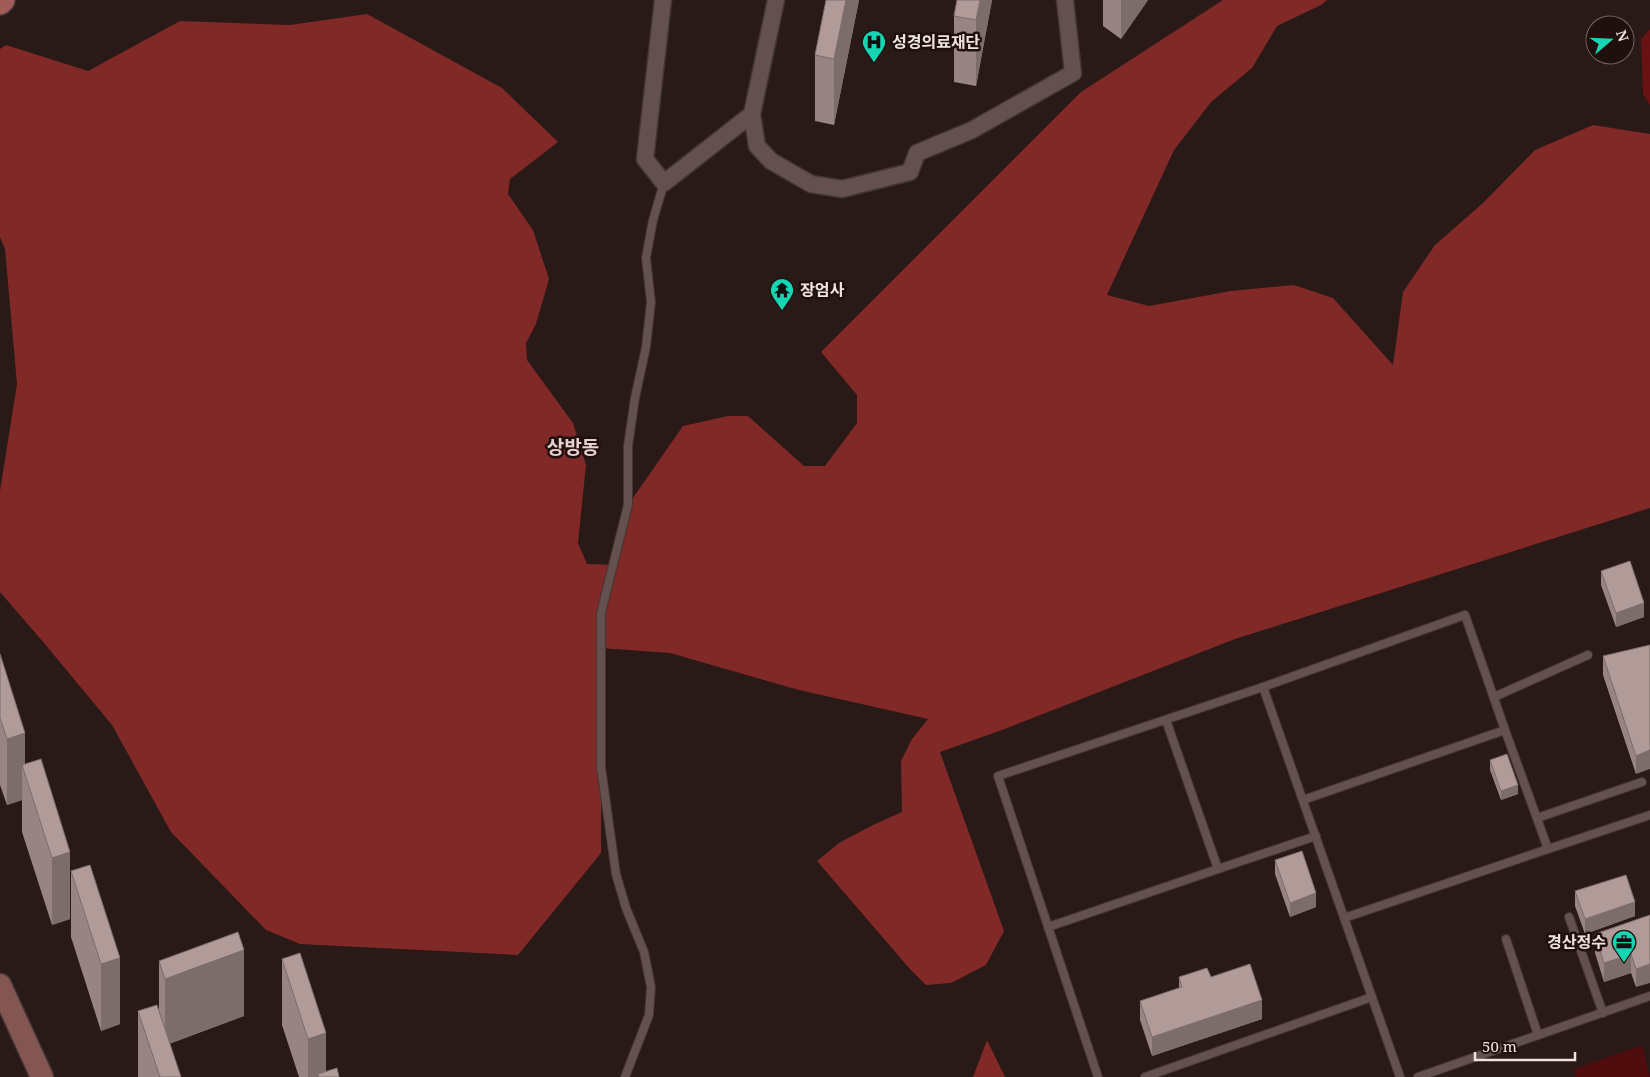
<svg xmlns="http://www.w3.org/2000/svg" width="1650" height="1077" viewBox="0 0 1650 1077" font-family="'Noto Serif','Noto Sans KR',serif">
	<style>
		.green { fill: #4f0d0e }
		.forest { fill: #812927 }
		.water { fill: #6a1113 }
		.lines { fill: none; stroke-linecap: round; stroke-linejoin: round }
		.lane-casing { stroke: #423535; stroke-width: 10 }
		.street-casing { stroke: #423535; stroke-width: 19 }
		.secondary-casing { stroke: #423535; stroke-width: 25 }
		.primary-casing { stroke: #423535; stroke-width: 28 }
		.lane { stroke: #64504e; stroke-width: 8 }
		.street { stroke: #64504e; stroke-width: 16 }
		.secondary { stroke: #835652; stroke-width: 22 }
		.primary { stroke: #a25c57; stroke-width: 25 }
		.wall { fill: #988583 }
		.shaded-wall { fill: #7c6c6a }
		.building { fill: #b19b98; stroke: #7c6c6a }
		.labels { text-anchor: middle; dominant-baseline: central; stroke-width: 5; stroke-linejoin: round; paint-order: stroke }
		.poi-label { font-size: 16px; font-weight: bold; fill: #efe3e2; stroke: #1f100e; text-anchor: start }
		.quarter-label { font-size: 19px; font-weight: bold; fill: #e7d0ce; stroke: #1f100e }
	</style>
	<rect width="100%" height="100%" fill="#291917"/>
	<polygon class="green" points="1642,1045 1650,1077 1576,1077 1574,1069"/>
	<g class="forest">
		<polygon points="1223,0 1327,0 1321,5 1277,26 1252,68 1211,102 1174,150 1107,295 1149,306 1231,291 1294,285 1333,298 1393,365 1403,292 1435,245 1483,203 1535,150 1593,125 1650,134 1650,508 1235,639 1002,730 940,752 1004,931 986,965 951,983 926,985 909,968 817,861 839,843 873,825 902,812 901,761 912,739 928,719 799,690 670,653 601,648 601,853 518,955 300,944 266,930 171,832 112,725 44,643 0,592 0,491 17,384 5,249 0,237 0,49 6,45 88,71 180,21 290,25 367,14 502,88 558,142 510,179 508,194 533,230 549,279 536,324 526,343 527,360 573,423 586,465 578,543 587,564 613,565 628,505 683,426 728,416 748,416 804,466 825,466 857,423 857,395 821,352 1081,92"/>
		<polygon points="987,1040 1005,1077 973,1077"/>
	</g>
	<polygon class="water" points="1650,29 1650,105 1643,94 1641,39"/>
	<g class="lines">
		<g class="lane-casing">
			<g id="lane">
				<polyline points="1494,697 1588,655"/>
				<polyline points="1166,720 1218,869 1316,836"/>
				<polyline points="1303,800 1505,730 1465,615 1263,687 1400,1077"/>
				<polyline points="1537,818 1642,782"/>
				<polyline points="1548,849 1650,815"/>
				<polyline points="1569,917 1603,1013"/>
				<polyline points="1344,918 1548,849 1505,730"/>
				<polyline points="1048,927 1218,869"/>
				<polyline points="1506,939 1538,1035"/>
				<polyline points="625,1077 649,1015 651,987 644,952 626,908 616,874 601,767 601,613 628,505 628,446 635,398 646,347 651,302 646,258 653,220 664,183"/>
				<polyline points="1098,1077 998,776 1263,687"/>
				<polyline points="1145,1077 1372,997"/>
				<polyline points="1418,1077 1650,996"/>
			</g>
		</g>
		<g class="street-casing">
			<g id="street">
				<polyline points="663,0 645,159 664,183 752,114"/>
				<polyline points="776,0 752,114 757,146 771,161 811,184 842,189 910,172 917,153 972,130 1073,73 1065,0"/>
			</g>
		</g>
		<g class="secondary-casing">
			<polyline id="secondary" points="0,985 42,1077"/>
		</g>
		<g class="primary-casing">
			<polyline id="primary" points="0,2 2,0"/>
		</g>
		<use href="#lane" class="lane"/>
		<use href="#street" class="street"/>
		<use href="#secondary" class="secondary"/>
		<use href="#primary" class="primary"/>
	</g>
	<g class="wall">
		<polygon points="859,0 834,125 815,121 815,55"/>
		<polygon points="957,0 992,0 976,86 954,82 954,16"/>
		<polygon points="1103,0 1148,0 1121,39 1103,26"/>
		<polygon points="1601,571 1644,617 1616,627 1601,585"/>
		<polygon points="1650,645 1636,774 1603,675 1603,656"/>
		<polygon points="0,654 25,764 70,919 52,925 22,832 22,800 7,805 0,785"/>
		<polygon points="1490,760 1518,794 1501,800 1490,770"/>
		<polygon points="1275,860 1316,907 1290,917 1275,874"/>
		<polygon points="90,865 120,1024 101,1031 71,937 71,871"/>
		<polygon points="1575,891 1635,916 1585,934 1575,906"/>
		<polygon points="1650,915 1636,987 1631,973 1604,982 1595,953 1595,934"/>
		<polygon points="282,959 326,1072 339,1077 299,1077 282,1025"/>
		<polygon points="159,961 244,1016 169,1044 181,1077 138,1077 138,1011 159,1011"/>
		<polygon points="1179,977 1211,977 1262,1019 1152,1056 1140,1020 1140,1001 1179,988"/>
	</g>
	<g class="shaded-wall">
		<polygon points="846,0 859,0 834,125 834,59"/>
		<polygon points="980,0 992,0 976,86 976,20"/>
		<polygon points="1121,0 1148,0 1121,39"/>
		<polygon points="1644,603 1644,617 1616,627 1616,613"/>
		<polygon points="25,733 25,776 22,765 22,800 7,805 7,739"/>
		<polygon points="1650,750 1650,769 1636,774 1636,756"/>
		<polygon points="1518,785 1518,794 1501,800 1501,791"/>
		<polygon points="70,852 70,919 52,925 52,858"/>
		<polygon points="1316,893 1316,907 1290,917 1290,903"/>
		<polygon points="1635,902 1635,916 1585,934 1585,919"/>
		<polygon points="244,950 244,1016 165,1045 165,979"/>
		<polygon points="1631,954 1631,973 1604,982 1604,963"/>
		<polygon points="120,958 120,1024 101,1031 101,964"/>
		<polygon points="1650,964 1650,983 1636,987 1636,969"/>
		<polygon points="1262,1000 1262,1019 1152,1056 1152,1037"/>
		<polygon points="326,1033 326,1077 318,1074 318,1077 308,1077 308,1039"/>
	</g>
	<g class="building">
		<polygon points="826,0 846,0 834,59 815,55"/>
		<polygon points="957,0 980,0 976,20 954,16"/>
		<polygon points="1630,561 1644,603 1616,613 1601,571"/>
		<polygon points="1650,645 1650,750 1636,756 1603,656"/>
		<polygon points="0,654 25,733 7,739 0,718"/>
		<polygon points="1507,754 1518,785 1501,791 1490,760"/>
		<polygon points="41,759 70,852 52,858 22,765"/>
		<polygon points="1302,851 1316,893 1290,903 1275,860"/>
		<polygon points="90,865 120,958 101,964 71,871"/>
		<polygon points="1626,875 1635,902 1585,919 1575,891"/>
		<polygon points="1650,915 1650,964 1636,969 1631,954 1604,963 1595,934"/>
		<polygon points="238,932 244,950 165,979 159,961"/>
		<polygon points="300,953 326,1033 308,1039 282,959"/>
		<polygon points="1250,964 1262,1000 1152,1037 1140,1001 1182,987 1179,977 1207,968 1211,977"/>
		<polygon points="157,1005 181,1077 160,1077 138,1011"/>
		<polygon points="337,1068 339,1077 319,1077 318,1074"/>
	</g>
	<defs>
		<g id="hospital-pin" transform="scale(1.25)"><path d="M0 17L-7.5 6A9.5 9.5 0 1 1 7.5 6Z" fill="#15d5b3" stroke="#1f100e"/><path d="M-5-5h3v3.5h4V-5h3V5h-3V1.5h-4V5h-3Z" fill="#111"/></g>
		<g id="temple-pin" transform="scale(1.25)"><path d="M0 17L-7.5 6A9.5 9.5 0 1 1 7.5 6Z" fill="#15d5b3" stroke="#1f100e"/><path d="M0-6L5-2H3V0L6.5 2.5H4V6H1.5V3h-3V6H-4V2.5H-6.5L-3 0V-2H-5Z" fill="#111"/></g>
		<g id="office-pin" transform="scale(1.25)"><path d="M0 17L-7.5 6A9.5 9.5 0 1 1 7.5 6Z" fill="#15d5b3" stroke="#1f100e"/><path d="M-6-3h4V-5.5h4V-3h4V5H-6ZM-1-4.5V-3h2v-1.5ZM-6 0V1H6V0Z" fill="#111"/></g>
	</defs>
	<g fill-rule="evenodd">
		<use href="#hospital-pin" x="874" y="42"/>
		<use href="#temple-pin" x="782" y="290"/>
		<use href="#office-pin" x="1624" y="942"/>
	</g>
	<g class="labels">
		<g class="poi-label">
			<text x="892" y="42">성경의료재단</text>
			<text x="800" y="290">장엄사</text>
			<text x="1606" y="942" text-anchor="end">경산정수</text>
		</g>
		<g class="quarter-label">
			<text x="573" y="447">상방동</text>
		</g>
	</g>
	<g transform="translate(1610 40) rotate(71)"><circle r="24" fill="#1f100e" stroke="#726463"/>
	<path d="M0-4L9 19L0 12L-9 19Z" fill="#15d5b3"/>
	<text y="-8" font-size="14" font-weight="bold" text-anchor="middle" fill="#efe3e2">N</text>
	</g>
	<path d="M1475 1052v8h100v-8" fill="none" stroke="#efe3e2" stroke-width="2.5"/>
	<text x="1482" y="1052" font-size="15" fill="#efe3e2" stroke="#1f100e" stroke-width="4" paint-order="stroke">50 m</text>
</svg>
